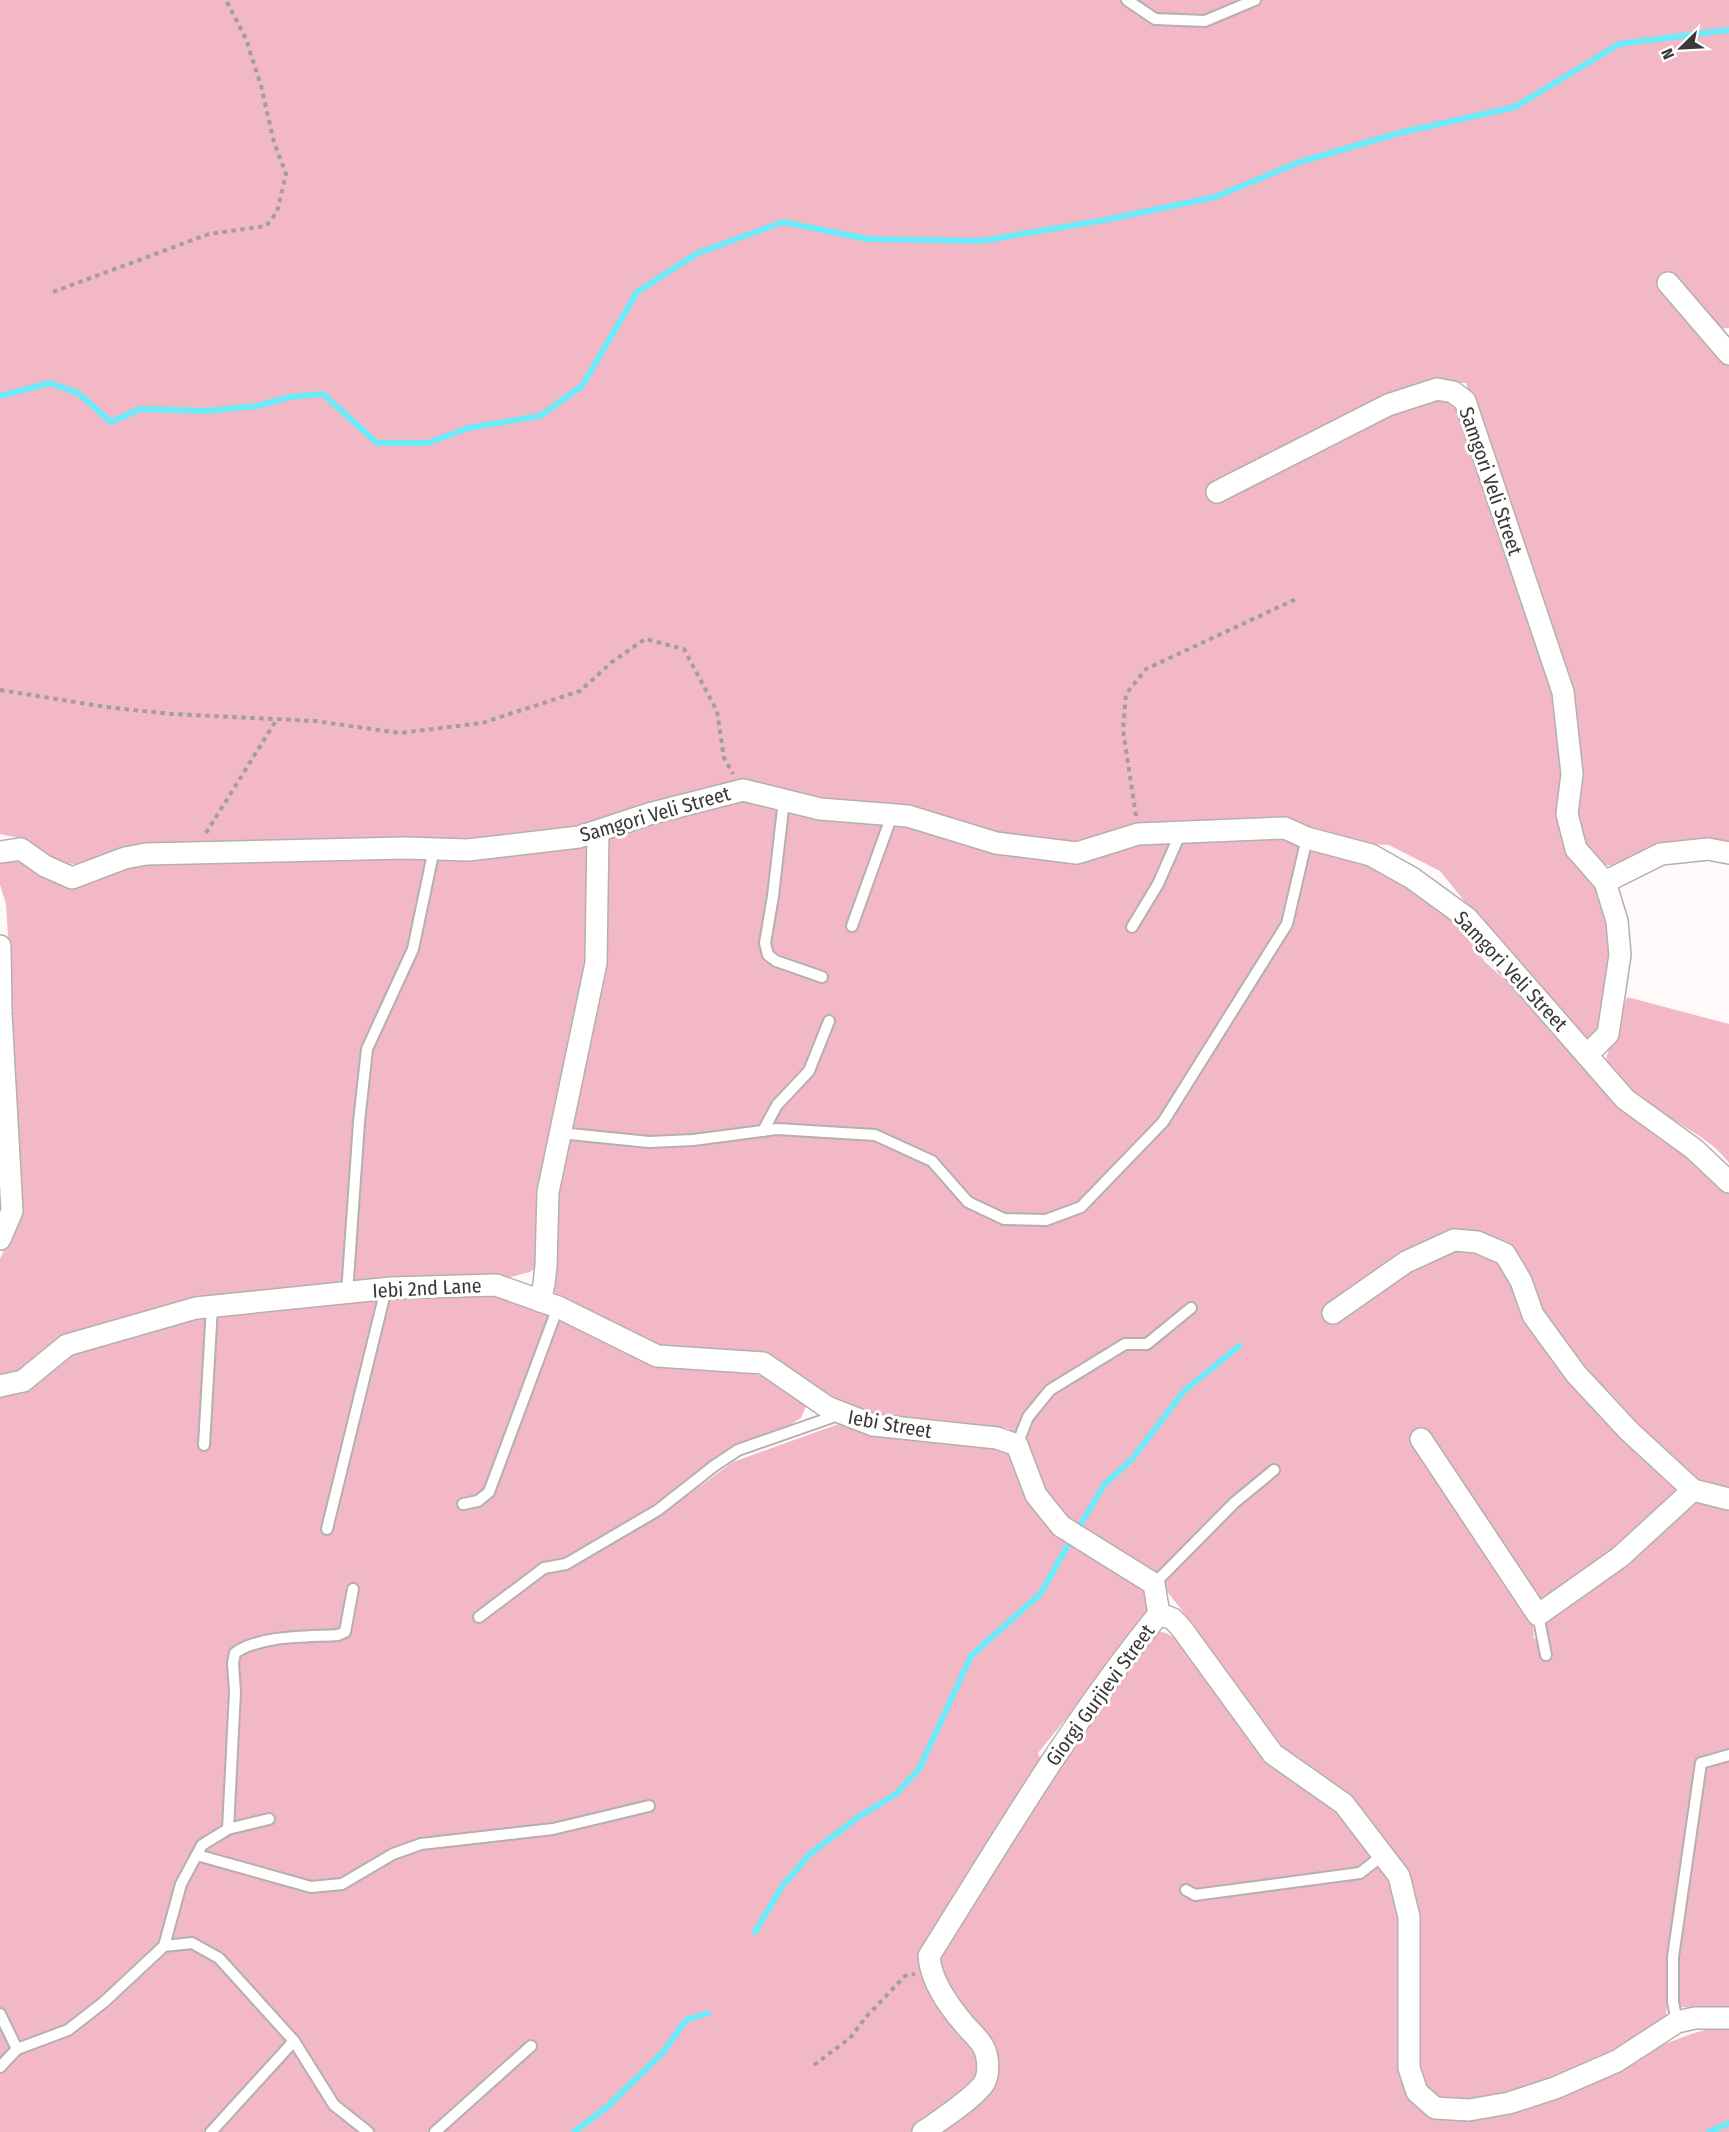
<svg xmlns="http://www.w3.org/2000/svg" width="1729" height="2132" viewBox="0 0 1729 2132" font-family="'Fira Sans Condensed',sans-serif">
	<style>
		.green { fill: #f2b8c5 }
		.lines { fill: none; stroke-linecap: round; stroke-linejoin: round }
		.stream { stroke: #6cebfa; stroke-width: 6 }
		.lane-casing { stroke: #b4afb0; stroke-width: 14 }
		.street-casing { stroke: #b4afb0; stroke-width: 24 }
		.path { stroke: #a29e9f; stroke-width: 4; stroke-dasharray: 4.5 4.5; stroke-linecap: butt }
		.lane { stroke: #fff; stroke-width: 10 }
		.street { stroke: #fff; stroke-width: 21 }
		.labels { text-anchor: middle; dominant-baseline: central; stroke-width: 6; stroke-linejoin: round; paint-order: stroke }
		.street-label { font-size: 20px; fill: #3a3839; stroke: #fff }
	</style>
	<rect width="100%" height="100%" fill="#fff9fa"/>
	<g class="green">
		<path d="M0 0H1729V328L1716 329 1660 285 1729 366V847L1616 867C1608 865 1600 864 1594 859 1571 840 1578 799 1579 773L1466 383 1435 382 1442 396 1454 400 1528 604 1559 715 1569 844 1597 890 1609 918 1613 959 1598 1027 1586 1041 1496 940 1440 871 1389 845 1345 843 1150 827H1122L1088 841 1071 846 1031 841 920 812 845 806 745 783 642 805 581 831 524 838 167 847 127 846 84 865 54 862 29 840 0 834Z"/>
		<polygon points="737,798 823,817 904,824 996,850 1081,860 1141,841 1279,836 1320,852 1367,863 1446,914 1465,934 1485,962 1538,1009 1617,1102 1667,1138 1716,1178 1729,1193 1729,1488 1688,1476 1612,1405 1551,1330 1519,1259 1499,1244 1490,1252 1501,1261 1515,1284 1535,1332 1592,1406 1670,1481 1677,1490 1674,1502 1626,1545 1550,1600 1534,1597 1425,1433 1416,1441 1532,1615 1534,1639 1549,1636 1544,1616 1651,1536 1698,1497 1729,1506 1729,1748 1697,1757 1668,1982 1666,2021 1558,2079 1493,2101 1465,2104 1440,2099 1425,2089 1414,2063 1416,1931 1407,1878 1397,1860 1345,1797 1276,1747 1208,1655 1196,1628 1158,1580 1110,1546 1064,1518 1041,1488 1028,1443 1007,1428 955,1427 888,1419 845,1408 768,1357 664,1350 563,1303 552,1289 555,1219 571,1113 604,957 602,878 608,837"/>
		<polygon points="594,839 590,968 541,1264 530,1272 499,1280 222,1298 14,1375 0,1375 0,1259 20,1216 10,966 6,904 0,885 0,856 20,857 44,873 140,863 300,854 397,859 437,858"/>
		<path d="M1627 997 1729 1024V1163C1724 1157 1719 1151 1713 1146 1680 1120 1625 1097 1606 1058Z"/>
		<path d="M497 1291 657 1361 690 1370H739L777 1380 802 1394 806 1406 801 1418 788 1426 734 1447 657 1507 568 1559 573 1566 662 1514 733 1462 847 1421 1009 1450 1034 1501 1145 1589 1151 1614 1038 1753 1043 1765 923 1948 974 2047C976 2051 978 2056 979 2061 982 2092 934 2117 912 2132H0V1392L32 1388 34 1377 68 1350 197 1315 388 1294Z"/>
		<polygon points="1157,1631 1166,1633 1177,1639 1342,1810 1379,1856 1361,1876 1381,1862 1386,1869 1405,1923 1410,2092 1478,2115 1691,2034 1729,2023 1729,2132 932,2132 996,2080 940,1982 934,1954 1061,1758"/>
		<polygon points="1729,1759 1729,2009 1677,2007 1676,1963 1706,1765"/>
	</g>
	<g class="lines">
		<g class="stream">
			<polyline points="0,396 50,383 78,393 111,422 140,409 207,411 257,406 290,397 323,394 377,443 428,443 468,428 540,416 582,386 637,292 698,253 783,222 868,239 981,241 1105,220 1215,197 1300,162 1399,133 1515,107 1619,44 1729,30"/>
			<polyline points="1082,1522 1104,1485 1132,1459 1184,1391 1239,1346"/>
			<polyline points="755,1932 783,1885 810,1854 858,1817 896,1794 919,1769 971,1656 1041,1593 1067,1547"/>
			<polyline points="574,2132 607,2107 664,2051 686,2020 708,2013"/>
			<polyline points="1709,2132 1729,2123"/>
		</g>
		<g class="lane-casing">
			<g id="lane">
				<polyline points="1127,0 1155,19 1205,21 1255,0"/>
				<polyline points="784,800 773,896 765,943 768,955 776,961 822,977"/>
				<polyline points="852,926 892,815"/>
				<polyline points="1132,927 1158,884 1181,832"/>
				<polyline points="763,1131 777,1105 809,1071 829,1021"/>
				<polyline points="560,1133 649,1142 693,1140 777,1129 875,1135 932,1161 968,1202 1004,1219 1046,1220 1081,1207 1163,1122 1287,924 1307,838"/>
				<polyline points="347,1293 359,1122 367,1049 413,949 434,849"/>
				<polyline points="204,1445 212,1307"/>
				<polyline points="1017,1445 1028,1417 1050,1390 1125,1344 1147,1344 1191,1308"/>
				<polyline points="463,1504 478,1501 489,1492 558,1307"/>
				<polyline points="327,1529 386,1289"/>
				<polyline points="1154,1584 1234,1503 1274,1470"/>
				<polyline points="1538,1615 1546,1655"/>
				<polyline points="479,1617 544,1568 566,1564 658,1510 714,1466 738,1450 841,1414"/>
				<path d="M228 1829 235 1692 233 1663 235 1653C260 1635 307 1637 338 1635L345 1632 353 1589"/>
				<polyline points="197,1855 311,1887 342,1884 393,1854 421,1844 553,1829 649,1806"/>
				<polyline points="1186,1890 1195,1895 1360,1873 1383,1855"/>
				<polyline points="164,1946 192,1943 219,1958 294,2041 334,2105 368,2132"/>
				<polyline points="0,2014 17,2049"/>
				<polyline points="1677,2022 1673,2002 1673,1957 1701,1763 1729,1755"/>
				<polyline points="0,2067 17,2049 68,2030 104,2002 164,1946 181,1884 202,1845 228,1829 269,1819"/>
				<polyline points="211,2132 294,2041"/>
				<polyline points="435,2132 531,2046"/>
			</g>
		</g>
		<g class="street-casing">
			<g id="street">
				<polyline points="1668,283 1729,354"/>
				<polyline points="1217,492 1388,405 1437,389 1453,392 1465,401 1563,692 1572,774 1567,814 1576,849 1605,882 1617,921 1620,955 1608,1034 1587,1055"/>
				<polyline points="0,852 21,849 45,866 72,878 125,858 146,854 405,848 468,850 579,837 649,814 743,790 820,809 908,816 996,843 1077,853 1138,834 1285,828 1307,838 1371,855 1412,878 1467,918 1625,1099 1694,1149 1729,1182"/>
				<polyline points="1605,882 1661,854 1708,849 1729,853"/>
				<polyline points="0,946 1,1014 12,1211 0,1239"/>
				<polyline points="540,1301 544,1284 546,1266 548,1192 596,963 598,831"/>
				<polyline points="1333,1313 1406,1262 1454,1240 1477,1242 1505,1254 1521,1281 1533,1315 1576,1374 1629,1431 1693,1490 1729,1499"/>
				<polyline points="0,1386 23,1381 67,1345 196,1308 391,1288 496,1285 558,1307 657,1356 763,1363 827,1407 873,1425 997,1438 1017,1445 1036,1495 1061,1526 1154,1584 1159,1614"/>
				<polyline points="1421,1439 1538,1615 1620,1557 1693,1490"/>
				<polyline points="1159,1614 1173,1619 1182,1629 1273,1754 1344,1804 1399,1876 1409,1917 1409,2068 1417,2092 1435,2108 1469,2110 1509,2103 1555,2088 1617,2061 1677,2022 1695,2018 1729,2018"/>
				<path d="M923 2132C942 2119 967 2103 982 2086 990 2077 989 2057 983 2046 979 2039 971 2032 965 2025 949 2006 931 1982 929 1956 1002 1840 1072 1720 1159 1614"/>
			</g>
		</g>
		<g class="path">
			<polyline points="53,292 209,234 266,226 277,212 286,174 274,142 261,86 246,39 226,0"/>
			<polyline points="0,690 106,707 172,714 315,721 400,733 482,723 580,691 612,662 645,639 684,649 717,711 724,758 733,774"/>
			<polyline points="1136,816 1123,730 1126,694 1146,669 1296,599"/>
			<polyline points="206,833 277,719"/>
			<polyline points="814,2065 850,2038 866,2017 905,1976 915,1974"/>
		</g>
		<use href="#lane" class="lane"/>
		<use href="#street" class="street"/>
	</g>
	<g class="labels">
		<g class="street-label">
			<text transform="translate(1491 481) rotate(71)">Samgori Veli Street</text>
			<text transform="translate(655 814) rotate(-16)">Samgori Veli Street</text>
			<text transform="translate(1511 971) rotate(47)">Samgori Veli Street</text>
			<text transform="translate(427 1288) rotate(-3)">Iebi 2nd Lane</text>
			<text transform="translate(890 1424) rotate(10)">Iebi Street</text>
			<text transform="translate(1100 1695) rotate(-54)">Giorgi Gurjievi Street</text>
		</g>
	</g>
	<g transform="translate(1681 48) rotate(246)" stroke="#ffffff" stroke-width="4.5" paint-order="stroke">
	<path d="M0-4.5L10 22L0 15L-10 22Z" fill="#3a3839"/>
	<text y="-9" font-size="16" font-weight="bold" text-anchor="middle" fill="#3a3839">N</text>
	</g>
</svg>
